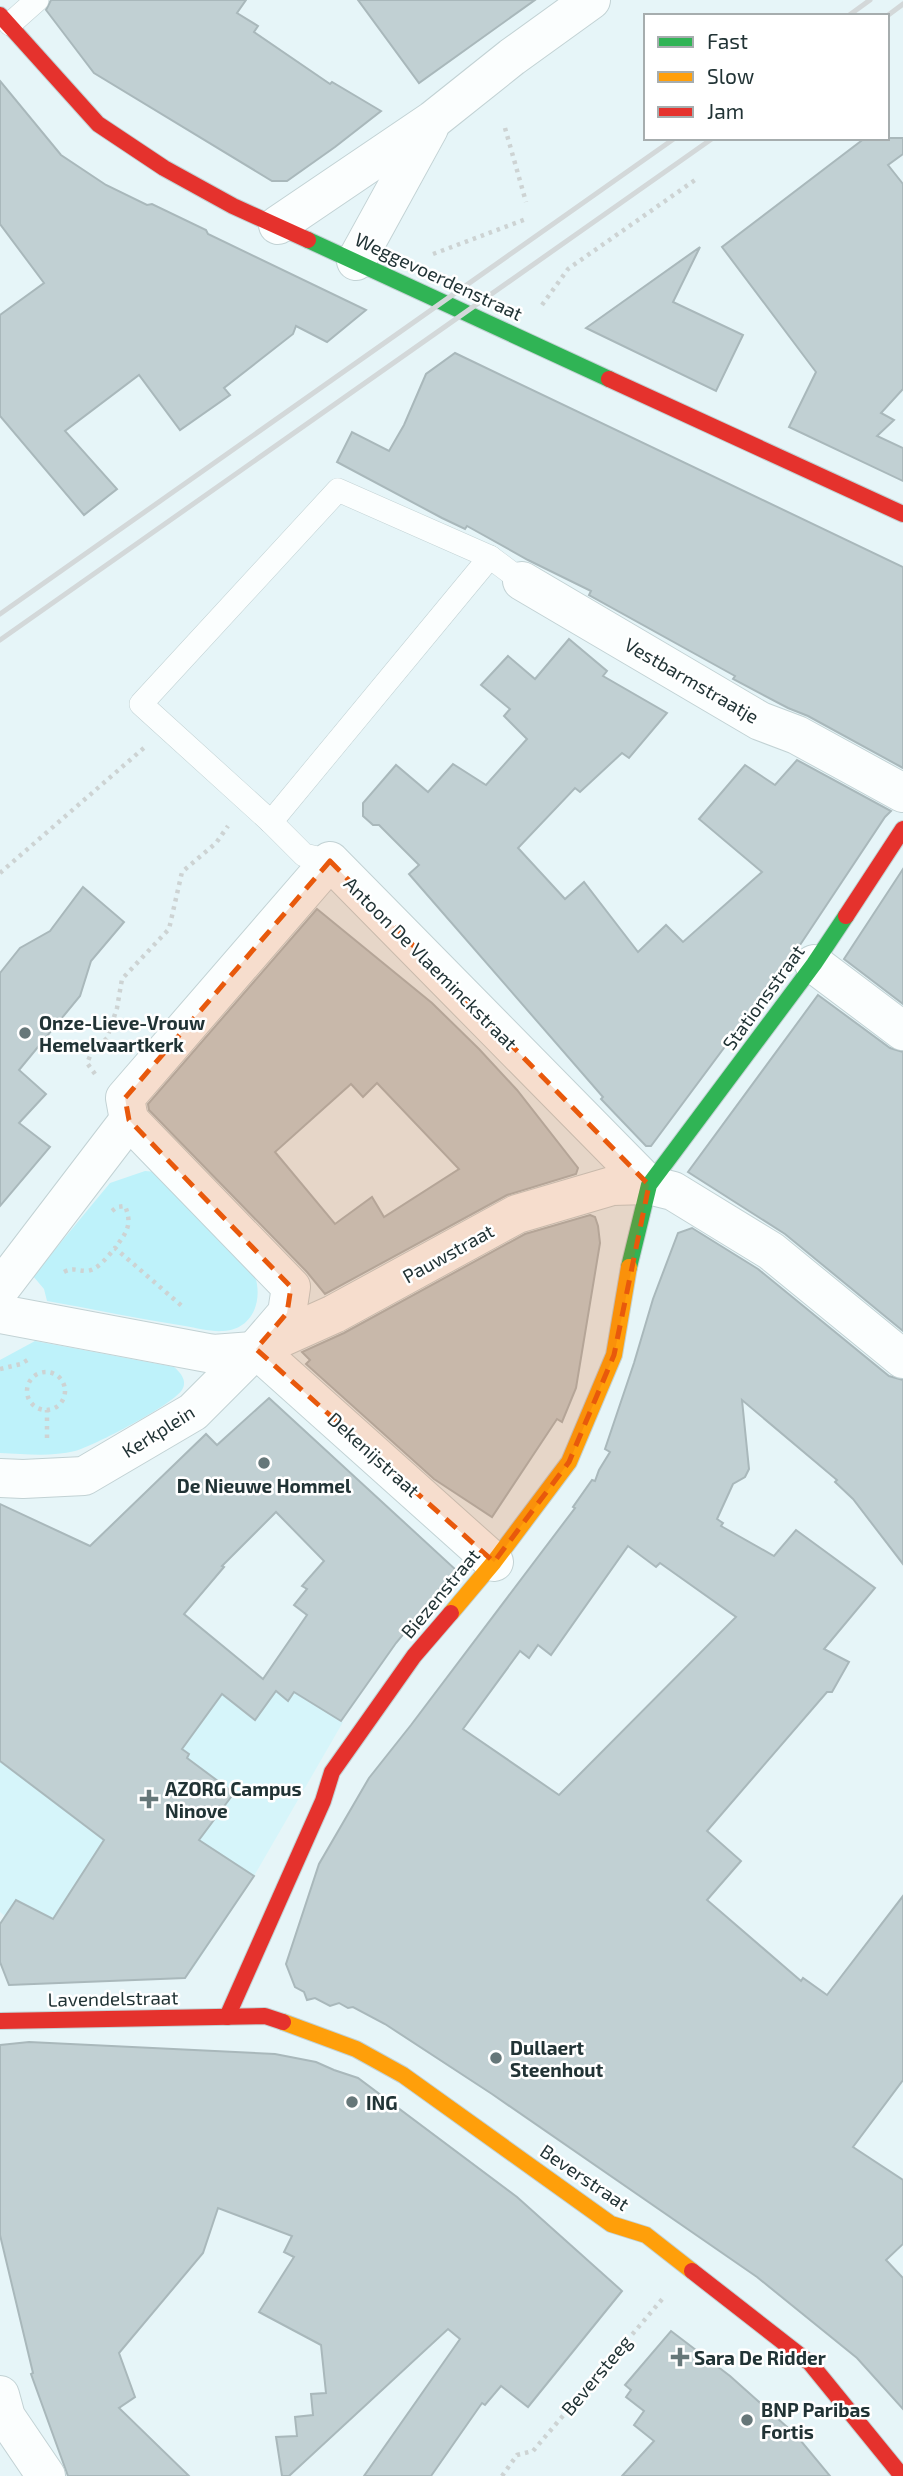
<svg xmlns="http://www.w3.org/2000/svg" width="903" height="2476" viewBox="0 0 903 2476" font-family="'Exo 2',sans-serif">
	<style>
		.built { fill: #d6f5fa }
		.green { fill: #bef2fa }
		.building { fill: #c1d0d3; stroke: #a9b8bb; stroke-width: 2; fill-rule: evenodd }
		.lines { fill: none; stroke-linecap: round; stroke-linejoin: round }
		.lane-casing { stroke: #c2d2d4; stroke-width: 24 }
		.street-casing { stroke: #c2d2d4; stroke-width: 40 }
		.fast-casing { stroke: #c2d2d4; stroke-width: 18 }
		.slow-casing { stroke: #c2d2d4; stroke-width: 18 }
		.jam-casing { stroke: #c2d2d4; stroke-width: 18 }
		.path { stroke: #cdd3d3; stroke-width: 4.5; stroke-dasharray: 3.5 5; stroke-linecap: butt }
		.lane { stroke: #fbfefe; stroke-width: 23 }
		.street { stroke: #fbfefe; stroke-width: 38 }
		.fast { stroke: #30b455; stroke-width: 16 }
		.slow { stroke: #ff9f0a; stroke-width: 16 }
		.jam { stroke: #e5322d; stroke-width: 16 }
		.rail { stroke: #d3d8d9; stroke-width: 5 }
		.marked { fill: #e8590c; fill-opacity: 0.2; stroke: #e8590c; stroke-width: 5; stroke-dasharray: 14 9; stroke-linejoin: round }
		.poi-dot { fill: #667779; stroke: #fff; stroke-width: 2.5 }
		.labels { text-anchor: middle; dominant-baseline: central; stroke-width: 5; stroke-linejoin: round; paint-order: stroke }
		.street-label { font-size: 19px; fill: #213335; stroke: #fff }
		.poi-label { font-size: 19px; font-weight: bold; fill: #213335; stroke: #fff; text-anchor: start }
	</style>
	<rect width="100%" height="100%" fill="#e6f5f8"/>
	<polygon class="built" points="0,1607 264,1680 287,1701 294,1692 343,1722 254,1876 192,1970 74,1887 53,1919 16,1900 5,1916 0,1912"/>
	<g class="green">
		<path d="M145 1171 156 1172 255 1276C263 1300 253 1330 223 1331 211 1332 197 1328 185 1326 139 1319 93 1309 47 1301L44 1289 33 1276 110 1183Z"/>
		<path d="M35 1341 174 1367C180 1372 188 1381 182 1390 172 1405 94 1446 75 1451 51 1457 25 1454 0 1453V1360Z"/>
	</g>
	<g class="building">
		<polygon points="51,0 246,0 237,13 258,26 254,32 330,84 332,82 381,111 335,147 287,181 272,181 94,73 46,10"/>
		<polygon points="358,0 535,0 419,83"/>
		<polygon points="0,81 61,155 106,185 147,205 152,204 206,230 208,234 366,310 327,342 296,326 293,334 224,388 230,395 180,430 139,375 65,431 117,489 84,515 0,416 0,315 44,283 0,224"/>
		<polygon points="865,138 903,138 903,154 888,165 903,184 903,389 881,413 894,420 877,436 903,448 903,481 789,427 816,372 722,247"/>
		<polygon points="700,247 673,302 743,335 716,391 586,328"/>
		<polygon points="455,353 903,567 903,768 808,716 788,708 733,679 735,676 589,595 591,591 528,560 467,526 465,529 442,518 337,462 352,432 389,451 404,425 426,374"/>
		<polygon points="569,639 607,671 603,676 667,713 629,758 622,753 580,792 575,788 518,848 565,899 584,882 638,952 666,925 683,942 762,872 699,819 745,765 775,785 797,760 891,811 885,817 796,951 651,1146 646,1146 601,1099 603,1097 409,874 419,865 379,825 373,825 363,816 363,803 396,765 428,792 453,764 486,785 527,739 504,716 510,709 481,685 508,656 535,679"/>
		<polygon points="903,869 903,1004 844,959"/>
		<polygon points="83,887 124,922 91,961 80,996 19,1070 46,1094 19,1123 50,1147 0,1206 0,973 20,948 50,931"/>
		<path d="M317 909 432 1003 479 1049 517 1090 578 1168 576 1174 507 1195 325 1294 307 1272 149 1110 148 1104ZM377 1083 459 1169 384 1217 372 1197 335 1224 275 1152 351 1084 363 1097Z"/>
		<polygon points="818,995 890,1048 903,1052 903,1331 785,1234 688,1172"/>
		<polygon points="590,1215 595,1217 598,1226 600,1243 576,1388 562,1422 557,1419 492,1517 434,1479 306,1364 310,1360 302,1352 344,1333 525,1234"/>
		<path d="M692 1228 758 1269 889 1376 903 1380V1564L853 1499 835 1482 837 1480 742 1400 749 1469 745 1477 733 1484 717 1519 723 1523 721 1526 774 1556 796 1530 875 1588 824 1649 849 1662 832 1692H827L707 1831 741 1861 707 1900 801 1981 803 1978 827 1995 903 1896V2080L853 2147 903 2180V2244L886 2260 903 2278V2409L857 2358 757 2277 492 2094 385 2024 353 2007 348 2008 339 2003 330 2006 315 1998 307 2000 304 1992 295 1987 286 1964 319 1864 369 1778 411 1725 575 1508 573 1507 592 1480 595 1481 599 1470 610 1452 605 1449 634 1363 653 1299 678 1233ZM628 1546 656 1567 660 1563 736 1617 559 1795 463 1729 520 1651 529 1658 538 1645 551 1655Z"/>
		<path d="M269 1398 456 1570 396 1643 341 1721 294 1692 288 1701 276 1691 255 1720 222 1694 182 1749 189 1754 187 1758 234 1793 199 1840 254 1876 185 1978 9 1985 0 1962V1924L16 1900 53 1919 104 1840 0 1761V1504L90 1546 206 1434 217 1445ZM276 1512 324 1561 302 1586 307 1589 294 1605 307 1615 263 1679 184 1614 224 1567 222 1566Z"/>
		<polygon points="29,2042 275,2054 316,2062 334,2070 358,2078 517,2197 622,2291 528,2407 501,2386 485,2405 482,2403 431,2476 364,2476 460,2339 448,2329 289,2476 282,2476 276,2437 297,2436 295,2417 313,2415 311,2394 326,2393 321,2345 259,2312 294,2257 284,2252 292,2236 218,2208 203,2253 119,2353 135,2397 119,2408 189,2476 68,2476 31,2374 33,2373 0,2235 0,2045"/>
		<polygon points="671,2331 730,2376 796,2435 830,2476 622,2476 654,2441 634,2425 644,2411 626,2397 631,2390 625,2385"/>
	</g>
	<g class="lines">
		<g class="lane-casing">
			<g id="lane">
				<polyline points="10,24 37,0"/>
				<polyline points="271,822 490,557"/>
				<polyline points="330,861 304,855 271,822 141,704 338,490 490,557 522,581"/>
			</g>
		</g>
		<g class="street-casing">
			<g id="street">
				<polyline points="278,225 433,120 512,57 591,0"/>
				<polyline points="356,261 429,128"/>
				<polyline points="522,581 760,721 797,735 903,793"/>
				<polyline points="814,964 903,1031"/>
				<polyline points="129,1120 125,1098 330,861 649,1185"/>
				<polyline points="0,1289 129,1120"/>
				<polyline points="0,1314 213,1354 253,1351"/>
				<polyline points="256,1349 334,1314 517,1214 612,1186 649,1185 673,1191 771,1251 903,1359"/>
				<polyline points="256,1349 494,1562"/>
				<polyline points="0,1478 23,1479 84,1476 193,1412 256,1349 287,1313 291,1287 129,1120"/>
				<polyline points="0,2395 6,2417 46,2476"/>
			</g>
		</g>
		<g class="fast-casing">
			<g id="fast">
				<polyline points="308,240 609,379"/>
				<polyline points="629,1267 649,1185 814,964 846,916"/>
			</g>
		</g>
		<g class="slow-casing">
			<g id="slow">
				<polyline points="451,1613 494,1562 569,1462 614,1355 629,1267"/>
				<polyline points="283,2022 356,2049 403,2075 611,2224 646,2235 692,2271"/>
			</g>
		</g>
		<g class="jam-casing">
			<g id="jam">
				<polyline points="0,15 98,124 164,168 233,206 308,240"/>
				<polyline points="609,379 903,514"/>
				<polyline points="846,916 903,829"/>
				<polyline points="227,2017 323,1801 332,1772 414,1656 451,1613"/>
				<polyline points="0,2021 265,2016 283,2022"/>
				<polyline points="692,2271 810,2363 902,2476"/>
			</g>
		</g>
		<g class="path">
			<polyline points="505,128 526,202"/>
			<polyline points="433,254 526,219"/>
			<polyline points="542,305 568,269 695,180"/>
			<polyline points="0,873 145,747"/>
			<polyline points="95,1074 87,1063 91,1054 107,1038 117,1008 122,979 169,929 182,872 216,843 228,826"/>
			<path d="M112 1211 117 1207 125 1206C133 1225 126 1233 115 1248"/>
			<path d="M64 1272C74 1267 77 1271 87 1271 98 1270 108 1256 115 1248L183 1307"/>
			<polyline points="0,1369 21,1364 29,1359"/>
			<circle cx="46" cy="1391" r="19"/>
			<polyline points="47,1438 47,1410"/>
			<polyline points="502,2476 517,2455 533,2451 664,2297"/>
		</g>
		<use href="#lane" class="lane"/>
		<use href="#street" class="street"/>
		<use href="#fast" class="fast"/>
		<use href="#slow" class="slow"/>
		<use href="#jam" class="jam"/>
		<g class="rail">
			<polyline points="848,16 870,0"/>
			<polyline points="887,16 903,4"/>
			<polyline points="0,614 675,138"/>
			<polyline points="0,640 713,138"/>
		</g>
	</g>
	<path class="marked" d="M330 861 649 1185 614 1355 569 1462 494 1562 256 1349 287 1313 291 1287 129 1120 125 1098Z"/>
	<g class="poi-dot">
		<circle cx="25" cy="1033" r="7"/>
		<circle cx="264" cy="1463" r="7"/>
		<path d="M145.5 1788.5h7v7h7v7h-7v7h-7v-7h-7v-7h7z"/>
		<circle cx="496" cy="2058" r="7"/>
		<circle cx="352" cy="2102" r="7"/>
		<path d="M676.5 2346.5h7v7h7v7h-7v7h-7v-7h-7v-7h7z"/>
		<circle cx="747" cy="2420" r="7"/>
	</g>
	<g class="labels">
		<g class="street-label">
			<text transform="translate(439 276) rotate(25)">Weggevoerdenstraat</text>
			<text transform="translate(692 680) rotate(30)">Vestbarmstraatje</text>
			<text transform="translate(431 963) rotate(45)">Antoon De Vlaeminckstraat</text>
			<text transform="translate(763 997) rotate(-54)">Stationsstraat</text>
			<text transform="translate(448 1253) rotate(-29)">Pauwstraat</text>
			<text transform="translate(158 1431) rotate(-32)">Kerkplein</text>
			<text transform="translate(374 1454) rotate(42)">Dekenijstraat</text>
			<text transform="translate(440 1593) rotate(-50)">Biezenstraat</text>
			<text transform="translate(113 1998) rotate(-1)">Lavendelstraat</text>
			<text transform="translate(585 2177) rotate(34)">Beverstraat</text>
			<text transform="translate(596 2375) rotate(-50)">Beversteeg</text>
		</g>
		<g class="poi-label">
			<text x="39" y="1022">Onze-Lieve-Vrouw<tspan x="39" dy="22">Hemelvaartkerk</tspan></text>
			<text x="264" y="1485" text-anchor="middle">De Nieuwe Hommel</text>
			<text x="165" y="1788">AZORG Campus<tspan x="165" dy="22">Ninove</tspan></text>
			<text x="510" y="2047">Dullaert<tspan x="510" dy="22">Steenhout</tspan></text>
			<text x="366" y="2102">ING</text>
			<text x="694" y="2357">Sara De Ridder</text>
			<text x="761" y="2409">BNP Paribas<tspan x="761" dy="22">Fortis</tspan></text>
		</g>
	</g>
	<rect x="644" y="14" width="245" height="126" fill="#ffffff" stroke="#a6adae" stroke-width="2"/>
	<rect x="658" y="37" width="35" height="10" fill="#30b455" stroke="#a6adae" stroke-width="2"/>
	<text x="707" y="49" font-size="21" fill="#213335">Fast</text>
	<rect x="658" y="72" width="35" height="10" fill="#ff9f0a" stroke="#a6adae" stroke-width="2"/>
	<text x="707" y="84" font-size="21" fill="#213335">Slow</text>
	<rect x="658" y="107" width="35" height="10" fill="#e5322d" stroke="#a6adae" stroke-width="2"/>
	<text x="707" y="119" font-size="21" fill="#213335">Jam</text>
</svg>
